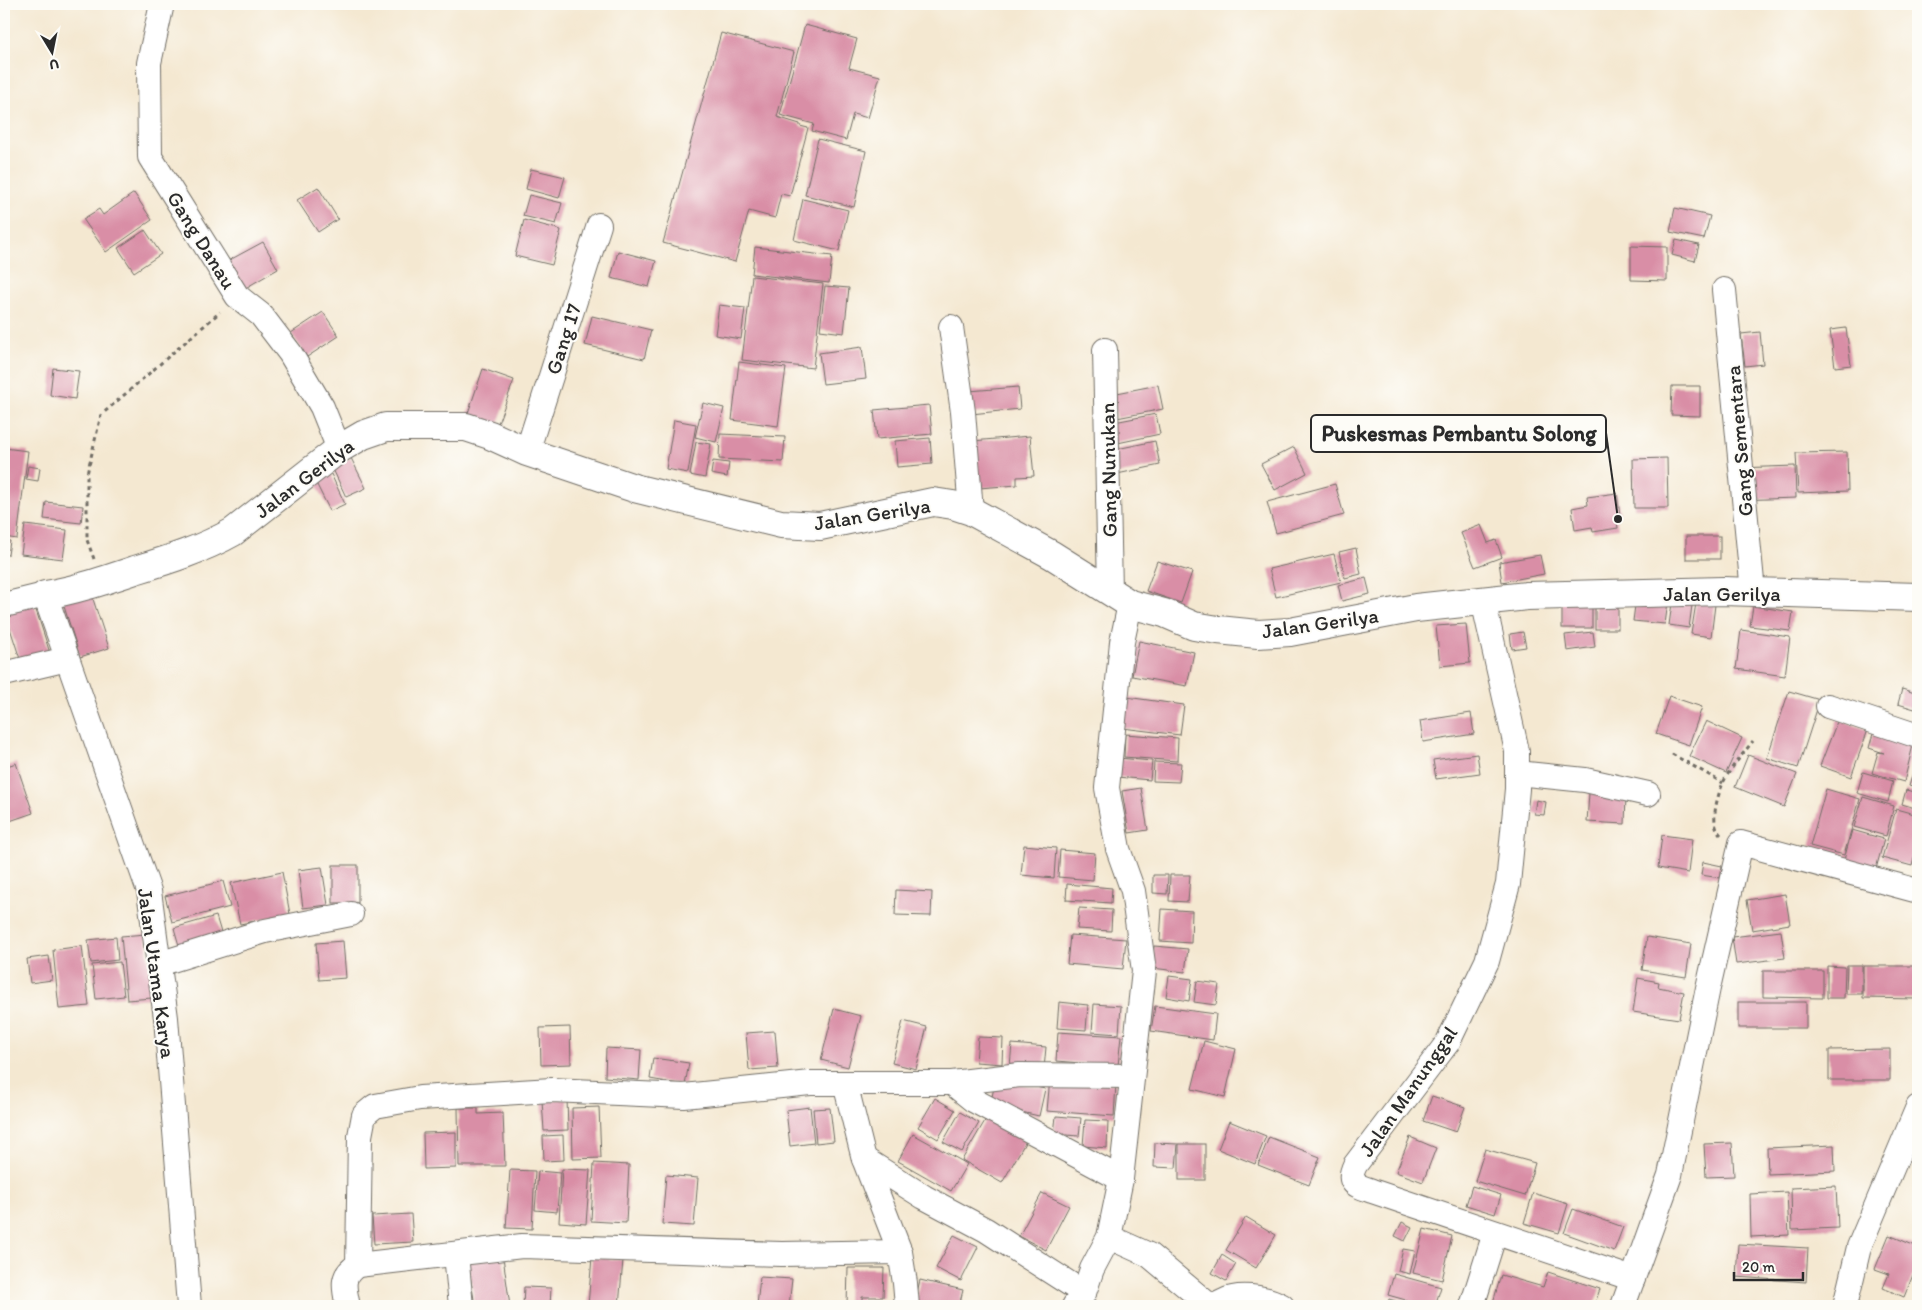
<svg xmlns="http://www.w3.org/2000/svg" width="1922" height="1310" viewBox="0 0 1922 1310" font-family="Itim,sans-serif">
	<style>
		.building { fill: #d98ea6 }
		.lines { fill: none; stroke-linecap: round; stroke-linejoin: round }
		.minor-casing { stroke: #716d65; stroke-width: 26 }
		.tertiary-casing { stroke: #716d65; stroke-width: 30 }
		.path { stroke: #716d65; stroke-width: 3; stroke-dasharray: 4 4; stroke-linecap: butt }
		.minor { stroke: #fff; stroke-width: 24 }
		.tertiary { stroke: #fff; stroke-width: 28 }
		.labels { text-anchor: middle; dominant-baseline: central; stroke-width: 4; stroke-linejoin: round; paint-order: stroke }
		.street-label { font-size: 21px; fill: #2b2b2b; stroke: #fdfcf7 }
		.leader { fill: none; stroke: #2b2b2b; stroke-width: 2 }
		.callout-dot { fill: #2b2b2b; stroke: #fdfcf7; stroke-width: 2 }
		.callout { fill: #fdfcf7; stroke: #2b2b2b; stroke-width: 2 }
		.callout-label { font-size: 22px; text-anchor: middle; font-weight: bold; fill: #2b2b2b }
	</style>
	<rect width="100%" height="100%" fill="#fdfcf7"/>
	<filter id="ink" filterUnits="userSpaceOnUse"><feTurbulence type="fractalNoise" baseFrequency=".02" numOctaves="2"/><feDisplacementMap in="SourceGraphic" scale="10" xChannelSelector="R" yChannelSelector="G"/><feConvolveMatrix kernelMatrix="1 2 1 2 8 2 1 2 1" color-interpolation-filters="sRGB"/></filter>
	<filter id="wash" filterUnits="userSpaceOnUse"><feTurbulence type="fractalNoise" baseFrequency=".0096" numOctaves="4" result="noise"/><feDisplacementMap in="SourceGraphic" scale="20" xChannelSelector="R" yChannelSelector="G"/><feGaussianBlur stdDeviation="1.12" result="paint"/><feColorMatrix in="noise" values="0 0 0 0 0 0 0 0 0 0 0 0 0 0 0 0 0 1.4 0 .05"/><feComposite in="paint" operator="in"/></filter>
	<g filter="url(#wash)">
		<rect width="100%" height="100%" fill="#f4e8d1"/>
		<g id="blocks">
			<g class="building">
				<polygon points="805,25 857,39 849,68 880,76 868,118 853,114 846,140 812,131 814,124 780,115"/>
				<polygon points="721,33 794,52 777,117 800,124 800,126 808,128 790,196 781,194 775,218 749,211 735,262 663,243"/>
				<polygon points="818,139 866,151 854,207 805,195"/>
				<polygon points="531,169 565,177 559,198 526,189"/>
				<polygon points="318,187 338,219 318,232 297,200"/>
				<polygon points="134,193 152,220 106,252 83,219 99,209 103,215"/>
				<polygon points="529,195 562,203 556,224 523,216"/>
				<polygon points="803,199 848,210 839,251 794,240"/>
				<polygon points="1675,208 1710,216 1704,239 1670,232"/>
				<polygon points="524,220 561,230 552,265 515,256"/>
				<polygon points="145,230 161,254 134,272 118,248"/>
				<polygon points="1676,240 1699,245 1695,261 1672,255"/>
				<polygon points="263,242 278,269 242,290 226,262"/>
				<polygon points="1631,246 1667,247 1667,281 1631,280"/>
				<polygon points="755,247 832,256 829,283 752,274"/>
				<polygon points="618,251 656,261 649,287 611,278"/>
				<polygon points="752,276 823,284 813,368 742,360"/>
				<polygon points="825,286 849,288 844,333 820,330"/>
				<polygon points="719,305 745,308 741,339 715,335"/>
				<polygon points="323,312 339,336 307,357 291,333"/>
				<polygon points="592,316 651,330 644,359 585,345"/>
				<polygon points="1846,328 1851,365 1835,367 1830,330"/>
				<polygon points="1760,332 1763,364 1745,366 1741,334"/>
				<polygon points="862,347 866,379 823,384 819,353"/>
				<polygon points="739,362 786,368 778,426 732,420"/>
				<polygon points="53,368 79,371 75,399 50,395"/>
				<polygon points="483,369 514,380 497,426 467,416"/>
				<polygon points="1158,385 1163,409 1117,418 1112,394"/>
				<polygon points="1672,386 1700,386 1700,416 1671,415"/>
				<polygon points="1018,387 1020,409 971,414 969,391"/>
				<polygon points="703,403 724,408 716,442 695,437"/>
				<polygon points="929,405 932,434 877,439 874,410"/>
				<polygon points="1156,414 1160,434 1113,444 1109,423"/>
				<polygon points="674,420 696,424 688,473 666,469"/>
				<polygon points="720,434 785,437 783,462 719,459"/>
				<polygon points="1030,436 1034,476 1017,477 1017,485 979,488 961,442"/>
				<polygon points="930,438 932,464 897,467 895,441"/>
				<polygon points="1155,441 1160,465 1117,474 1112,450"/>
				<polygon points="696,442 711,444 705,478 690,475"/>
				<polygon points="1294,447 1307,473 1275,490 1261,464"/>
				<polygon points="4,448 28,451 17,539 4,537"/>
				<polygon points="1847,452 1848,491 1798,493 1796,453"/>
				<polygon points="351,458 366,488 346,497 332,467"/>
				<polygon points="1667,458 1668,508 1634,508 1633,459"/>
				<polygon points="713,461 729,463 727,477 711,474"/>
				<polygon points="28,466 40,468 38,481 26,479"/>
				<polygon points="1795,466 1796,498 1738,500 1737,468"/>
				<polygon points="330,472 345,504 330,511 314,479"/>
				<polygon points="1335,484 1344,515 1276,533 1267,502"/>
				<polygon points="1617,493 1620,516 1616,517 1618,528 1593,532 1592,527 1575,530 1572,508 1588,505 1587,497"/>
				<polygon points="46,502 83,506 81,523 44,519"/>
				<polygon points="25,525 67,530 63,559 21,554"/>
				<polygon points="1481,525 1488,543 1496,540 1502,557 1475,567 1461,533"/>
				<rect x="1686" y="536" width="34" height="23"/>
				<polygon points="4,540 10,541 8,555 4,555"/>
				<polygon points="1356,548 1361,574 1345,578 1339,552"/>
				<polygon points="1334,554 1341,582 1276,597 1269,569"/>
				<polygon points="1540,555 1544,574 1502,582 1499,562"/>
				<polygon points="1157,561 1192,572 1181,603 1146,591"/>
				<polygon points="1366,578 1370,594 1342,601 1338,585"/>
				<polygon points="90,590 109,648 80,657 62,600"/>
				<polygon points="1673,596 1693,598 1689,628 1669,625"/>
				<rect x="1595" y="598" width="23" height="31"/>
				<polygon points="1636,598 1668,602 1665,624 1633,621"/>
				<rect x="1562" y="601" width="30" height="27"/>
				<polygon points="1696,603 1715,605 1711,637 1691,634"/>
				<polygon points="34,604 50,653 21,662 5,613"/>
				<polygon points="1753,606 1793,612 1790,631 1750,626"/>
				<polygon points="1466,624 1470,663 1440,666 1436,626"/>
				<polygon points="1741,630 1790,637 1785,676 1736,669"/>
				<polygon points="1523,632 1526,647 1512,649 1510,634"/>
				<polygon points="1593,632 1595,647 1567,651 1565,635"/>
				<polygon points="1139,641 1194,652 1187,686 1132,676"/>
				<polygon points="1902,689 1918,694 1918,710 1898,704"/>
				<polygon points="1789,691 1820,700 1798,768 1767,758"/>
				<polygon points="1119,696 1184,705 1180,735 1114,727"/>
				<polygon points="1669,696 1702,707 1689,745 1656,734"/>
				<polygon points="1471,713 1474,734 1423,742 1420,721"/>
				<polygon points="1838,719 1868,730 1851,777 1820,766"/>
				<polygon points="1706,721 1742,738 1726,773 1689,756"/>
				<polygon points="1874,730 1914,741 1904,782 1872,773 1878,752 1884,753 1869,748"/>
				<polygon points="1125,734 1178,738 1177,761 1124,757"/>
				<polygon points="1477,754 1480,773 1436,779 1433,760"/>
				<polygon points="1748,755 1797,774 1784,807 1735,787"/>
				<polygon points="1918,757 1918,789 1909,786"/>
				<polygon points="1118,758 1152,761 1150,780 1117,777"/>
				<polygon points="1154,762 1181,763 1179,782 1153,781"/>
				<polygon points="16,763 33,813 4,823 4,767"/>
				<polygon points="1863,772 1893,781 1888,802 1857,793"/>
				<polygon points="1141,788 1148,830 1129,833 1122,791"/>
				<polygon points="1826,789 1860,799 1844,855 1810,846"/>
				<polygon points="1906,790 1918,793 1918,809 1902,804"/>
				<polygon points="1589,793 1626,795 1625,824 1587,822"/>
				<polygon points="1863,797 1894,806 1886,836 1854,827"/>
				<polygon points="1536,800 1546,802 1544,815 1534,814"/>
				<polygon points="1896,809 1918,815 1918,843 1912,866 1882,858"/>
				<polygon points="1852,830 1884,839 1876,869 1844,860"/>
				<polygon points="1662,835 1692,839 1688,873 1658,868"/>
				<polygon points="1024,845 1056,848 1054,878 1021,875"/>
				<polygon points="1060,850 1095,853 1093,880 1058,877"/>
				<polygon points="1703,862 1722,866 1720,878 1701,875"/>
				<rect x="333" y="865" width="25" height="38"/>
				<polygon points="322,867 328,905 303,908 298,870"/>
				<polygon points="282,872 290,914 240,924 231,883"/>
				<polygon points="1153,875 1168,875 1167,894 1153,893"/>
				<polygon points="1170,875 1190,875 1188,902 1169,901"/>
				<polygon points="223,881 230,907 172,922 165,896"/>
				<polygon points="1067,884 1112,888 1111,903 1066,900"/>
				<polygon points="896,890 932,892 931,916 895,915"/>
				<polygon points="1785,894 1790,924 1752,930 1747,900"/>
				<polygon points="1079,908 1112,910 1111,931 1077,929"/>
				<polygon points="1162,909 1192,911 1191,943 1160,941"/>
				<polygon points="216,916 222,936 180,949 174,928"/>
				<polygon points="1781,931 1785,958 1736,964 1732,937"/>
				<polygon points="146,934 152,998 127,1000 121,936"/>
				<polygon points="1070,935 1126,939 1123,969 1067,964"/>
				<polygon points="116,937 118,960 91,963 88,940"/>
				<polygon points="1647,937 1691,944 1686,977 1642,970"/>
				<polygon points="343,941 346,978 319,980 316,943"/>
				<polygon points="82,946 89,1006 59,1009 53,950"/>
				<polygon points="1154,946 1188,949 1185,972 1152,968"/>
				<polygon points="49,956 52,980 30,983 27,959"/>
				<polygon points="120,962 124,996 96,999 92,965"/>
				<polygon points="1847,965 1862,965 1862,994 1846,994"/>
				<polygon points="1827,966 1845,967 1844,998 1827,998"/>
				<polygon points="1863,966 1918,966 1918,999 1863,998"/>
				<polygon points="1763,971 1823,971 1823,998 1763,997"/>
				<polygon points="1169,976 1192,979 1189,1001 1166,997"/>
				<polygon points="1638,978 1659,982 1658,987 1684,992 1679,1019 1633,1012"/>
				<polygon points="1197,981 1219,984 1216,1005 1194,1002"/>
				<polygon points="1059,1002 1088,1005 1086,1030 1057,1028"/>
				<rect x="1738" y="1002" width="68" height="26"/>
				<polygon points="1094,1004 1121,1006 1119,1034 1092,1032"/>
				<polygon points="1155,1006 1216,1014 1213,1040 1151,1031"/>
				<polygon points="834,1009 861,1016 848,1067 821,1060"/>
				<polygon points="903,1021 927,1027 916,1069 892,1063"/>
				<polygon points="570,1027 571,1064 541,1065 540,1028"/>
				<polygon points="775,1031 778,1068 749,1070 746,1033"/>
				<polygon points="1058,1032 1121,1036 1118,1066 1056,1061"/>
				<polygon points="978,1037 1003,1038 1002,1064 976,1062"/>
				<polygon points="1204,1041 1236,1049 1225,1097 1192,1089"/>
				<polygon points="1012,1044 1046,1047 1044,1069 1010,1066"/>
				<polygon points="606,1048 641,1050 639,1080 605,1077"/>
				<polygon points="1890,1049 1890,1080 1829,1080 1829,1050"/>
				<polygon points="653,1058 689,1063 685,1085 650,1079"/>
				<polygon points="1050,1078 1116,1084 1114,1116 1047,1111"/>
				<polygon points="996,1079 1045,1089 1039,1116 990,1105"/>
				<polygon points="1432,1096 1465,1107 1456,1132 1423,1121"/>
				<polygon points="935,1098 955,1110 938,1139 918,1127"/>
				<polygon points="567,1099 568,1130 544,1131 542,1100"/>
				<polygon points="599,1107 601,1158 573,1159 572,1108"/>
				<polygon points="810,1107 814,1143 790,1146 786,1110"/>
				<polygon points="458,1108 478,1108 478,1114 503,1113 505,1166 459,1166"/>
				<polygon points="830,1108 834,1141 816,1143 813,1109"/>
				<polygon points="960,1112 979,1123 962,1152 943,1142"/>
				<polygon points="1056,1116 1081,1118 1079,1136 1054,1134"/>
				<polygon points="986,1119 1026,1141 1002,1183 962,1160"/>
				<polygon points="1085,1120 1108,1121 1107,1148 1083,1146"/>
				<polygon points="1229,1121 1266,1136 1255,1164 1218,1149"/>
				<polygon points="456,1132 456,1168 424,1169 423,1133"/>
				<polygon points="913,1134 967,1164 951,1191 898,1161"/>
				<polygon points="563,1135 564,1160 544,1161 543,1136"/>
				<polygon points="1269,1137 1320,1157 1309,1185 1258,1165"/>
				<polygon points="1410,1137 1436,1148 1423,1182 1396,1172"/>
				<polygon points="1155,1143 1178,1144 1176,1168 1154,1167"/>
				<polygon points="1732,1143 1734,1176 1706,1177 1704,1144"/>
				<rect x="1179" y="1144" width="26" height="36"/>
				<polygon points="1834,1145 1835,1171 1768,1174 1767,1148"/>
				<polygon points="1485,1149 1535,1163 1525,1196 1475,1181"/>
				<polygon points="594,1163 629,1165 626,1223 591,1221"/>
				<polygon points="562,1169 590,1170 586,1224 559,1222"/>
				<polygon points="510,1170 535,1171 532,1229 506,1228"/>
				<polygon points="538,1171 560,1173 557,1212 535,1210"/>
				<polygon points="666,1175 698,1178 694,1226 662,1224"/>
				<polygon points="1472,1186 1501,1195 1495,1214 1466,1205"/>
				<polygon points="1836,1186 1838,1228 1792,1230 1791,1188"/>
				<polygon points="1787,1192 1789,1235 1751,1237 1750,1194"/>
				<polygon points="1042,1193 1069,1206 1046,1250 1019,1236"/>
				<polygon points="1533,1193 1568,1204 1559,1233 1524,1223"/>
				<polygon points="1573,1209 1623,1227 1614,1251 1564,1233"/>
				<polygon points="411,1214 413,1242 374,1244 372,1216"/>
				<polygon points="1246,1217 1276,1235 1256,1268 1226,1250"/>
				<polygon points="1402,1222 1412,1227 1405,1241 1395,1236"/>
				<polygon points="1424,1229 1452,1236 1442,1280 1413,1273"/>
				<polygon points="954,1235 978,1247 961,1281 936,1268"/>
				<polygon points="1889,1235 1918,1247 1918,1277 1913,1275 1904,1297 1883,1288 1889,1274 1875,1269"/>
				<polygon points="1738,1244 1808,1248 1806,1282 1736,1277"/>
				<polygon points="1403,1249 1415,1251 1410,1274 1398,1271"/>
				<polygon points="1222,1255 1236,1264 1226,1281 1212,1273"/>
				<polygon points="503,1257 510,1306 475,1306 468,1262"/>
				<polygon points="592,1257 623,1260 619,1306 588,1306"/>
				<polygon points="848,1268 884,1268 883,1297 862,1297 862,1305 847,1305"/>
				<polygon points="1548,1272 1600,1289 1594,1306 1492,1306 1501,1275 1543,1287"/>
				<polygon points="1394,1274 1441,1287 1435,1306 1427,1306 1388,1295"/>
				<polygon points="760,1277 792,1279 789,1306 757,1306"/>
				<polygon points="920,1280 963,1290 959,1306 914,1306"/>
				<polygon points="524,1287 551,1288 550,1306 523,1306"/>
				<polygon points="1389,1299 1413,1306 1387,1306"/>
			</g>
		</g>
	</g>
	<g filter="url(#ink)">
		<use href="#blocks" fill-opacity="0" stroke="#716d65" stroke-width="1"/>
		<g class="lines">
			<g class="minor-casing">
				<g id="minor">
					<polyline points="162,4 149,63 150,157 237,296 261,315 290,353 322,407 339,449"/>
					<polyline points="1724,290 1753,592"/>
					<polyline points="951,327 963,412 971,511"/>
					<polyline points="1105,350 1110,591"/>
					<polyline points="527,452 599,225"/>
					<path d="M1483 600 1517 751V789L1508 884 1487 961 1448 1042 1355 1165C1346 1184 1356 1185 1372 1191L1633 1279"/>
					<polyline points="4,605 45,595 149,891 166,1018 189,1306"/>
					<polyline points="4,674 67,659"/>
					<polyline points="1828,706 1918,736"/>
					<polyline points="1517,773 1585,780 1648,794"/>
					<polyline points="159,964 265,931 351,914"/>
					<polyline points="845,1083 864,1159 900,1252 905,1283 907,1306"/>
					<polyline points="952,1083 973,1100 1121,1179"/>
					<polyline points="864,1159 924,1197 986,1230 1084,1293"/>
					<polyline points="1109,1237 1149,1255 1210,1306"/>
					<polyline points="456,1254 461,1306"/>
					<polyline points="358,1265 360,1136 364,1115 375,1106 420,1098 552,1090 684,1096 810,1083 952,1083 1020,1075 1132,1076"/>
					<path d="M348 1306C344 1288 340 1275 358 1265L522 1246 782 1254 900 1252"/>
					<polyline points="1074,1306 1084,1293 1092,1269 1109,1237 1121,1179 1144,971 1133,891 1118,849 1107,788 1122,642 1130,604"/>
					<path d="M1214 1306C1219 1304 1226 1299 1232 1298 1248 1295 1268 1298 1282 1306"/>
					<polyline points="1472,1306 1495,1233"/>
					<polyline points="1623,1306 1670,1175 1708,988 1741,843 1918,891"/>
					<polyline points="1845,1306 1859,1247 1918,1107"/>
				</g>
			</g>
			<g class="tertiary-casing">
				<path id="tertiary" d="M45 595C76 590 105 580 135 570 168 560 203 549 233 532L339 449 363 435 386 427H466L490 435 527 452 634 488 781 524 820 526 933 502 953 505 971 511 1052 555 1130 604 1164 613 1194 626 1218 630 1258 634 1290 632 1416 608 1527 596 1723 591 1918 597"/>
			</g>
			<g class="path">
				<polyline points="94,559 87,540 87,474 101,415 220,312"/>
				<polyline points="1672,754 1723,783"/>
				<path d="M1721 835C1709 824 1717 797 1723 783 1730 768 1743 754 1753 741"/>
			</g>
			<use href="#minor" class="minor"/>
			<use href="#tertiary" class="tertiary"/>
		</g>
	</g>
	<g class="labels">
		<g class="street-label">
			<text transform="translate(202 240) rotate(58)">Gang Danau</text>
			<text transform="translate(563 339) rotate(-72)">Gang 17</text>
			<text transform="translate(1739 441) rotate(-95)">Gang Sementara</text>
			<text transform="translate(1108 470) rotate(-91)">Gang Nunukan</text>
			<text transform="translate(304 478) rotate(-37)">Jalan Gerilya</text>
			<text transform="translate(872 514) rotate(-9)">Jalan Gerilya</text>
			<text x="1722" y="593">Jalan Gerilya</text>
			<text transform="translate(1320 623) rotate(-8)">Jalan Gerilya</text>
			<text transform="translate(157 973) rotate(82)">Jalan Utama Karya</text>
			<text transform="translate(1408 1091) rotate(-55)">Jalan Manunggal</text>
		</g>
	</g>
	<path class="leader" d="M1618 519L1606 433"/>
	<circle class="callout-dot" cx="1618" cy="519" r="5"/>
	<rect class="callout" x="1311" y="415" width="295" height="37" rx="5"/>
	<g class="callout-label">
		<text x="1459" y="441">Puskesmas Pembantu Solong</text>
	</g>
	<rect width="1922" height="1310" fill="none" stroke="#fdfcf7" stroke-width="20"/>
	<g transform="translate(52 52) rotate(170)" stroke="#fdfcf7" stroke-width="4" paint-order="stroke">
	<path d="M0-4L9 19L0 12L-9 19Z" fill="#2b2b2b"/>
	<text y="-8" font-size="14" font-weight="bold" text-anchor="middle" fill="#2b2b2b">U</text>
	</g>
	<path d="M1734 1272v8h69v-8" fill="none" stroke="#2b2b2b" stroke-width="2.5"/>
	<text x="1742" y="1272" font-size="15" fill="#2b2b2b" stroke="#fdfcf7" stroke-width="4" paint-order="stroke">20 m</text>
</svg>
